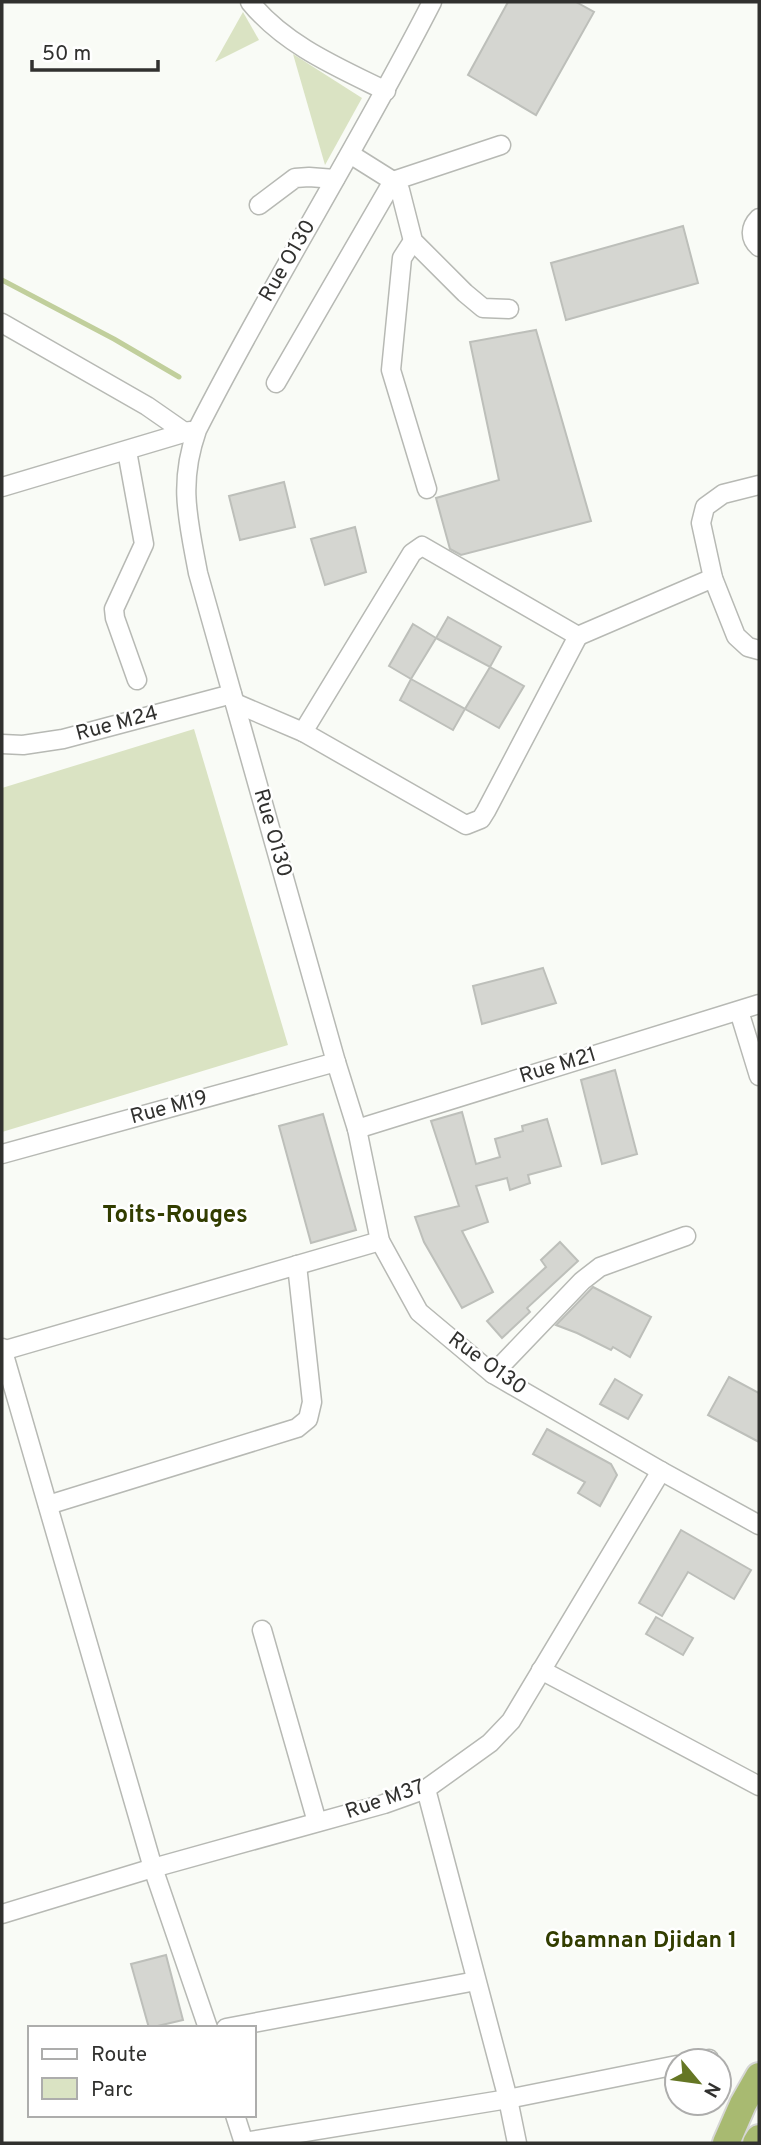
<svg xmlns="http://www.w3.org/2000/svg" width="761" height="2145" viewBox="0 0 761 2145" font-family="Overpass,sans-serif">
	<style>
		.green { fill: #dae3c3 }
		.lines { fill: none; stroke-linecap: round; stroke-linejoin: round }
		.stream { stroke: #c1cf9c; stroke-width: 5 }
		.building { fill: #d5d6d1; stroke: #bdbfba; stroke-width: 2 }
		.minor-casing { stroke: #b7b9b4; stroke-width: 21 }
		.highway-casing { stroke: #d6d6d5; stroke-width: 30 }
		.minor { stroke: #fff; stroke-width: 18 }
		.highway { stroke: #a8ba71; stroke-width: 26 }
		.labels { text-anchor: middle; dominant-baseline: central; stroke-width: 5; stroke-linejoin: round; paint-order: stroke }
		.street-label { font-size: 21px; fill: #31312f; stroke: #fff }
		.neighbourhood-label { font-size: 23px; font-weight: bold; fill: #323d00; stroke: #fff }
		.quarter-label { font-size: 24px; font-weight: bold; fill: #323d00; stroke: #fff }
	</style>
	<rect width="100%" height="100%" fill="#f9fbf6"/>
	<g class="green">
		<polygon points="243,12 259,40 215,62"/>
		<polygon points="293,54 362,98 325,165"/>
		<polygon points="194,729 288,1045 2,1132 2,788"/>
	</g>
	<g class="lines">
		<polyline class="stream" points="2,280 114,339 179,377"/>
	</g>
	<g class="building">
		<polygon points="508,2 576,2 594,12 536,115 468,75"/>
		<polygon points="683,226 698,283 566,320 551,263"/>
		<polygon points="536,330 591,521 461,555 450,549 436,498 499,480 470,342"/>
		<polygon points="284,482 295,527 240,540 229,496"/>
		<polygon points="355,527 366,572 325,585 311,539"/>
		<polygon points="448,617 501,647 490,667 436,638"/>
		<polygon points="413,624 436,638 411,679 389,666"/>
		<polygon points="490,667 524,686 499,728 465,709"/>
		<polygon points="411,679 465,709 453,730 400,700"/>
		<polygon points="543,968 556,1003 482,1024 473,986"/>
		<polygon points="615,1070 637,1154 602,1164 581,1080"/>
		<polygon points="462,1112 476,1164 500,1157 495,1139 523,1131 522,1126 547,1119 561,1166 528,1175 530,1183 510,1190 507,1178 476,1186 488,1222 462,1231 493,1292 462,1308 424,1242 415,1217 459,1206 431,1121"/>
		<polygon points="323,1114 356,1230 311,1243 279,1126"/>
		<polygon points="560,1242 578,1261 527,1308 530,1312 502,1338 487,1321 546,1267 541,1260"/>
		<polygon points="593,1287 651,1317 630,1357 613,1347 611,1350 577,1333 556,1325"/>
		<polygon points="729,1377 759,1393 759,1442 708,1415"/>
		<polygon points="615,1379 642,1395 628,1419 600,1404"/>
		<polygon points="547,1429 611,1464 617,1475 600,1506 578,1493 585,1482 533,1454"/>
		<polygon points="681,1530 751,1570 734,1599 688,1572 662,1616 639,1603"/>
		<polygon points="656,1617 693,1638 683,1655 646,1634"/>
		<polygon points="166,1955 183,2020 149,2028 131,1964"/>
	</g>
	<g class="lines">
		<g class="minor-casing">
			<g id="minor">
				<path d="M250 2C285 45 337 67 386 91"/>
				<path d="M432 2C358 147 271 284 197 430 178 484 188 519 198 573L336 1062 357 1129 380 1241 419 1312 493 1374 661 1471 759 1525"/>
				<polyline points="350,154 393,181 400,190 413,241 465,293 483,308 509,309"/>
				<polyline points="259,205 295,178 309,177 335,179"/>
				<path d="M759 218C750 227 749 238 759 247"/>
				<polyline points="413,241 402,258 391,370 427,489"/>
				<polyline points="2,323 147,406 183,431"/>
				<polyline points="276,383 393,181 501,145"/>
				<polyline points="127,451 144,544 114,609 115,618 137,680"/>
				<polyline points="759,485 723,494 705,507 701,523 713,578 736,636 748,647 759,650"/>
				<polyline points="2,487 190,431"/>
				<polygon points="422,546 578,636 486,811 481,819 466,825 303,732 412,553"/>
				<polyline points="578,636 713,578"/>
				<polyline points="235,703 303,732"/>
				<polyline points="2,744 23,745 63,739 232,694"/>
				<polyline points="739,1011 759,1076"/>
				<polyline points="357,1129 759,1004"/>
				<polyline points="2,1154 336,1062"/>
				<polyline points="2,1348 153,1868 208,2028"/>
				<polyline points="2,1351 380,1241"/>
				<polyline points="493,1374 582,1281 600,1267 686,1236"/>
				<polyline points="48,1505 297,1428 308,1419 312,1402 297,1265"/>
				<polyline points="262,1630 317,1822"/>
				<polyline points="541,1670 759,1786"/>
				<polyline points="426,1789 508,2099 517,2143"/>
				<polyline points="2,1914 153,1868 384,1804 426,1789 490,1743 511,1721 661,1471"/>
				<polyline points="226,2028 476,1981"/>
				<polyline points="698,2061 709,2059"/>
				<polyline points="235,2115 244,2143"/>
				<polyline points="244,2142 508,2099 677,2065"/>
			</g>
		</g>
		<g class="highway-casing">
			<g id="highway">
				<polyline points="726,2143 743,2104 759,2076"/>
				<polyline points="756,2143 759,2138"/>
			</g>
		</g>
		<use href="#minor" class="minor"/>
		<use href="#highway" class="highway"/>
	</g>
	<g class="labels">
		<g class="street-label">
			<text transform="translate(288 261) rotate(-60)">Rue O130</text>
			<text transform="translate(117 724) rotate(-15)">Rue M24</text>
			<text transform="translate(272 833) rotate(74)">Rue O130</text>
			<text transform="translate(558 1066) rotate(-17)">Rue M21</text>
			<text transform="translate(169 1108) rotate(-15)">Rue M19</text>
			<text transform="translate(487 1364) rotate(36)">Rue O130</text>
			<text transform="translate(385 1800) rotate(-19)">Rue M37</text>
		</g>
		<g class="neighbourhood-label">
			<text x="641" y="1941">Gbamnan Djidan 1</text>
		</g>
		<g class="quarter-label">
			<text x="175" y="1216">Toits-Rouges</text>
		</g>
	</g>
	<rect width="761" height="2145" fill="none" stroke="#31312f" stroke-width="7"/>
	<rect x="28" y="2026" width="228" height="91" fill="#ffffff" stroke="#adadac" stroke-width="2"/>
	<rect x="42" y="2049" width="35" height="10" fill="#ffffff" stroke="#adadac" stroke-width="2"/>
	<text x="91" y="2061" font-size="21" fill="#31312f">Route</text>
	<rect x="42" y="2078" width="35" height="21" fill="#dae3c3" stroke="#adadac" stroke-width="2"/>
	<text x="91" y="2096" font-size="21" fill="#31312f">Parc</text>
	<g transform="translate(698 2082) rotate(119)"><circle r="33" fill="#ffffff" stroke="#adadac" stroke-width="2"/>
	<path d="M0-5L12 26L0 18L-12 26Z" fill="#657624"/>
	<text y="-10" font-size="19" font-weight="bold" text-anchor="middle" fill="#31312f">N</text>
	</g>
	<path d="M32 60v10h126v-10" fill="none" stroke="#31312f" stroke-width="3.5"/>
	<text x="42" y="60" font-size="21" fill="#31312f" stroke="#ffffff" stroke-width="5" paint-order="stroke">50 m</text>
</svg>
